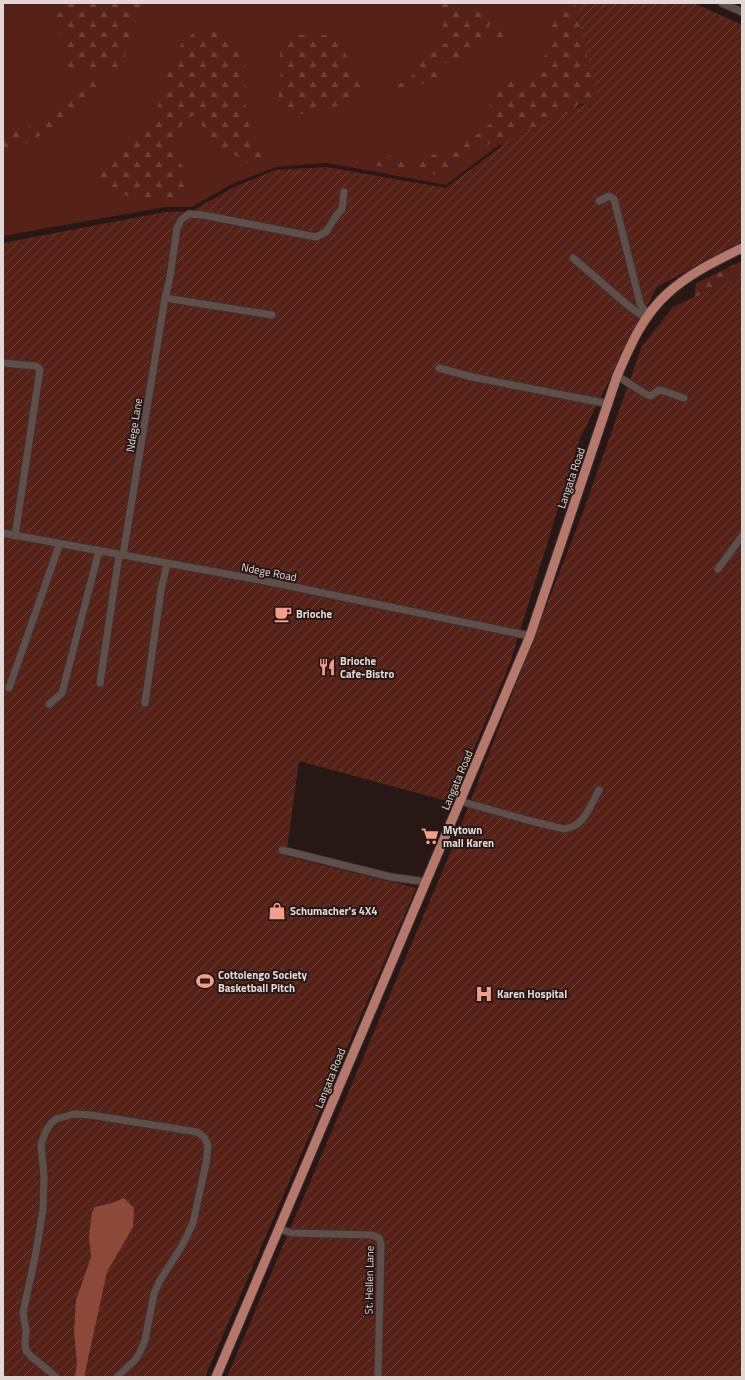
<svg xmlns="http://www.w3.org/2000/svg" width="745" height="1380" viewBox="0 0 745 1380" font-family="'Titillium Web',sans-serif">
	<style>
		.grass { fill: #562117 }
		.forest { fill: url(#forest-firs) }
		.garden { fill: url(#garden-furrows) }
		.water { fill: #8c493a }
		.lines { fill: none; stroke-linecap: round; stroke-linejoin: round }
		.minor-casing { stroke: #3d3231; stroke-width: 9 }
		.major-casing { stroke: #3d3231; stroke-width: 11 }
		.minor { stroke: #604e4a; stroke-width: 7 }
		.major { stroke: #b5786a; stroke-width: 9 }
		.labels { text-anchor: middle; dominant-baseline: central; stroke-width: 4; stroke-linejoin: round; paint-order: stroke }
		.street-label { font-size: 11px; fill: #e1d7d4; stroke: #271815 }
		.poi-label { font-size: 11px; font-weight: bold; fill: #e1d7d4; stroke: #271815; text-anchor: start }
	</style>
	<defs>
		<pattern id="forest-firs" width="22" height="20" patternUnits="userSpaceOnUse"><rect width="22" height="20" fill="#562117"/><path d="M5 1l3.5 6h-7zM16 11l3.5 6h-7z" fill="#6e4038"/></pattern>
		<pattern id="garden-furrows" width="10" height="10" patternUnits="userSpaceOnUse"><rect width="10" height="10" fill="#562117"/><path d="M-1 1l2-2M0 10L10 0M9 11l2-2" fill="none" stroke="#6e4038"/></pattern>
	</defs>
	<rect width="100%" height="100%" fill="#271815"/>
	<polygon class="grass" points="3,3 569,3 593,99 515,133 446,185 327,163 276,167 232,184 192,207 165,207 3,236"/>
	<g class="forest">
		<polygon points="59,3 141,3 120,70 101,67 62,73 67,39 48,20 68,8"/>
		<path d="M437 3H459L471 15 482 4 494 18 486 31 495 33 502 29 501 25 507 30 504 39 499 44 493 42 487 38 479 50 449 65 442 61 439 74 433 82C425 82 421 85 414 87 404 90 394 90 384 91L404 82 419 70 417 65 422 62 423 56 436 38 439 48 447 42C443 29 442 16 437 3Z"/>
		<polygon points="559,3 572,3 578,7 580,13 577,20 582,23 617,77 590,108 579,102 575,109 564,118 514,149 492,142 440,175 336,160 387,156 417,159 436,154 480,133 493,121 490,100 507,80 529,82 550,47 547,23 559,6"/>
		<polygon points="197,30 215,31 230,35 245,58 246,114 252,136 262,144 266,155 255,168 206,136 198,114 187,118 174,136 177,158 189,176 182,195 166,202 135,198 109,190 98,173 112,159 131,149 160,102 165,82 173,61 182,43"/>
		<polygon points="292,32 313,38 328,34 337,39 357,74 363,93 359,101 297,115 283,113 278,101 281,81 280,51 284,38"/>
		<polygon points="85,81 99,82 100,93 84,110 3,157 3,127 25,128 44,120"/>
		<polygon points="742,261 742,364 691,323 696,283"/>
	</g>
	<g class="garden">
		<polygon points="575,3 694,3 742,25 742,241 657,287 580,438 509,666 451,802 299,761 286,856 416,888 205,1377 3,1377 3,243 165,212 192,211 234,187 275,170 327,167 446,188 515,136 597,99"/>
		<polygon points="742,275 742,1377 227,1377 451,851 583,512 642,346 673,307"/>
	</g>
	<polygon class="water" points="124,1198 134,1208 133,1227 107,1272 84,1377 75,1377 77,1364 74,1331 76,1300 91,1257 89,1237 92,1212 95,1207 112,1203"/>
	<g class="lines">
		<g class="minor-casing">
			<g id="minor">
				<polyline points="722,3 742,12"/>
				<polyline points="599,201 609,196 614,199 640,303 644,310 649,315"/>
				<polyline points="573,258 630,307 646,318"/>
				<polyline points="165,298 272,315"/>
				<polyline points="3,363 36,366 40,369 15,536"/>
				<polyline points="439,368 472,377 609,404"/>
				<path d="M617 376C625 380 645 395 651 396L656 392 660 390 684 398"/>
				<polyline points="3,533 270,582 530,636"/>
				<polyline points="123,555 165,298 170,277 177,228 181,220 189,214 203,215 316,237 326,232 336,216 342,209 344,192"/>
				<polyline points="718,569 742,536"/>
				<polyline points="100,683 119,555"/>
				<polyline points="9,688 60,543"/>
				<polyline points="145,703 161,590 167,564"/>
				<polyline points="49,704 62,693 64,685 99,551"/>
				<path d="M460 801 527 820 564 829C584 827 590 806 599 790"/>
				<polyline points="282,850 391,877 426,882"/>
				<polyline points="279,1229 292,1233 372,1235 379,1238 381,1244 378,1377"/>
				<polyline points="56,1377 32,1357 26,1351 25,1344 26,1330 23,1313 36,1252 43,1209 44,1177 41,1144 45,1133 51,1123 56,1119 74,1114 91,1115 197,1132 204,1137 208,1146 206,1163 193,1223 183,1244 159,1282 154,1294 145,1340 140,1352 135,1360 117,1377"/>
			</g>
		</g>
		<g class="major-casing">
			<path id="major" d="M216 1377 530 636 617 376C630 346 643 315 668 293 690 273 716 261 742 248"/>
		</g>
		<use href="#minor" class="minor"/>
		<use href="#major" class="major"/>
	</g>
	<defs>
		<g id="cafe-bare" transform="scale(1.38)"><path d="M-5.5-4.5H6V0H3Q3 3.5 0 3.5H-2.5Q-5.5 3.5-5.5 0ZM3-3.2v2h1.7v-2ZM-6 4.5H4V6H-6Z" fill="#f49e8a" stroke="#271815" stroke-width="2.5" paint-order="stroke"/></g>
		<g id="restaurant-bare" transform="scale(1.38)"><path d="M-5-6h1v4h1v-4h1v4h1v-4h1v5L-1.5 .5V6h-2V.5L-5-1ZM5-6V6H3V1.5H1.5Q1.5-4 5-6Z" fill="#f49e8a" stroke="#271815" stroke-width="2.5" paint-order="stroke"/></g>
		<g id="supermarket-bare" transform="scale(1.38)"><path d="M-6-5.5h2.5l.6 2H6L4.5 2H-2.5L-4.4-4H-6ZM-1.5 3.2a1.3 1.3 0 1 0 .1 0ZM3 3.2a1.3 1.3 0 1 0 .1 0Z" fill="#f49e8a" stroke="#271815" stroke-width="2.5" paint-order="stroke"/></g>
		<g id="shop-bare" transform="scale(1.38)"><path d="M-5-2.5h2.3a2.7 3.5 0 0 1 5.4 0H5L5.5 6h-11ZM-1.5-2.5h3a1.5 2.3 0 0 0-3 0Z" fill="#f49e8a" stroke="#271815" stroke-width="2.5" paint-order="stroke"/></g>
		<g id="stadium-bare" transform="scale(1.38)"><path d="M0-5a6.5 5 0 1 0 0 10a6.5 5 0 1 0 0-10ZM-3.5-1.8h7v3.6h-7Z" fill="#f49e8a" stroke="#271815" stroke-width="2.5" paint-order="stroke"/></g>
		<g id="hospital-bare" transform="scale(1.38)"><path d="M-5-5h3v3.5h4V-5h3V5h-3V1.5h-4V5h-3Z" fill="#f49e8a" stroke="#271815" stroke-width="2.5" paint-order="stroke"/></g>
	</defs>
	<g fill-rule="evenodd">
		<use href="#cafe-bare" x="283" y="614"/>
		<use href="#restaurant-bare" x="327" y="667"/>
		<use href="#supermarket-bare" x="430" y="836"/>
		<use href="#shop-bare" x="277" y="911"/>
		<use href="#stadium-bare" x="205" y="981"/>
		<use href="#hospital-bare" x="484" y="994"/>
	</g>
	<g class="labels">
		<g class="street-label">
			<text transform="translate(134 425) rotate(-81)">Ndege Lane</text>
			<text transform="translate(571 478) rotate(-71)">Langata Road</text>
			<text transform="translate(269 572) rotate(11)">Ndege Road</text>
			<text transform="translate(457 780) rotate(-67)">Langata Road</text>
			<text transform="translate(330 1078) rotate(-68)">Langata Road</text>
			<text transform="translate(369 1280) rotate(-89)">St. Hellen Lane</text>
		</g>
		<g class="poi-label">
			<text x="296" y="614">Brioche</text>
			<text x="340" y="661">Brioche<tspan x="340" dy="13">Cafe-Bistro</tspan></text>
			<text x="443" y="830">Mytown<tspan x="443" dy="13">mall Karen</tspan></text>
			<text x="290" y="911">Schumacher's 4X4</text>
			<text x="218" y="975">Cottolengo Society<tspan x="218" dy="13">Basketball Pitch</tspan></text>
			<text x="497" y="994">Karen Hospital</text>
		</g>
	</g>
	<rect width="745" height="1380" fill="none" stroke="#e1d7d4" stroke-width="8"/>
</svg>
